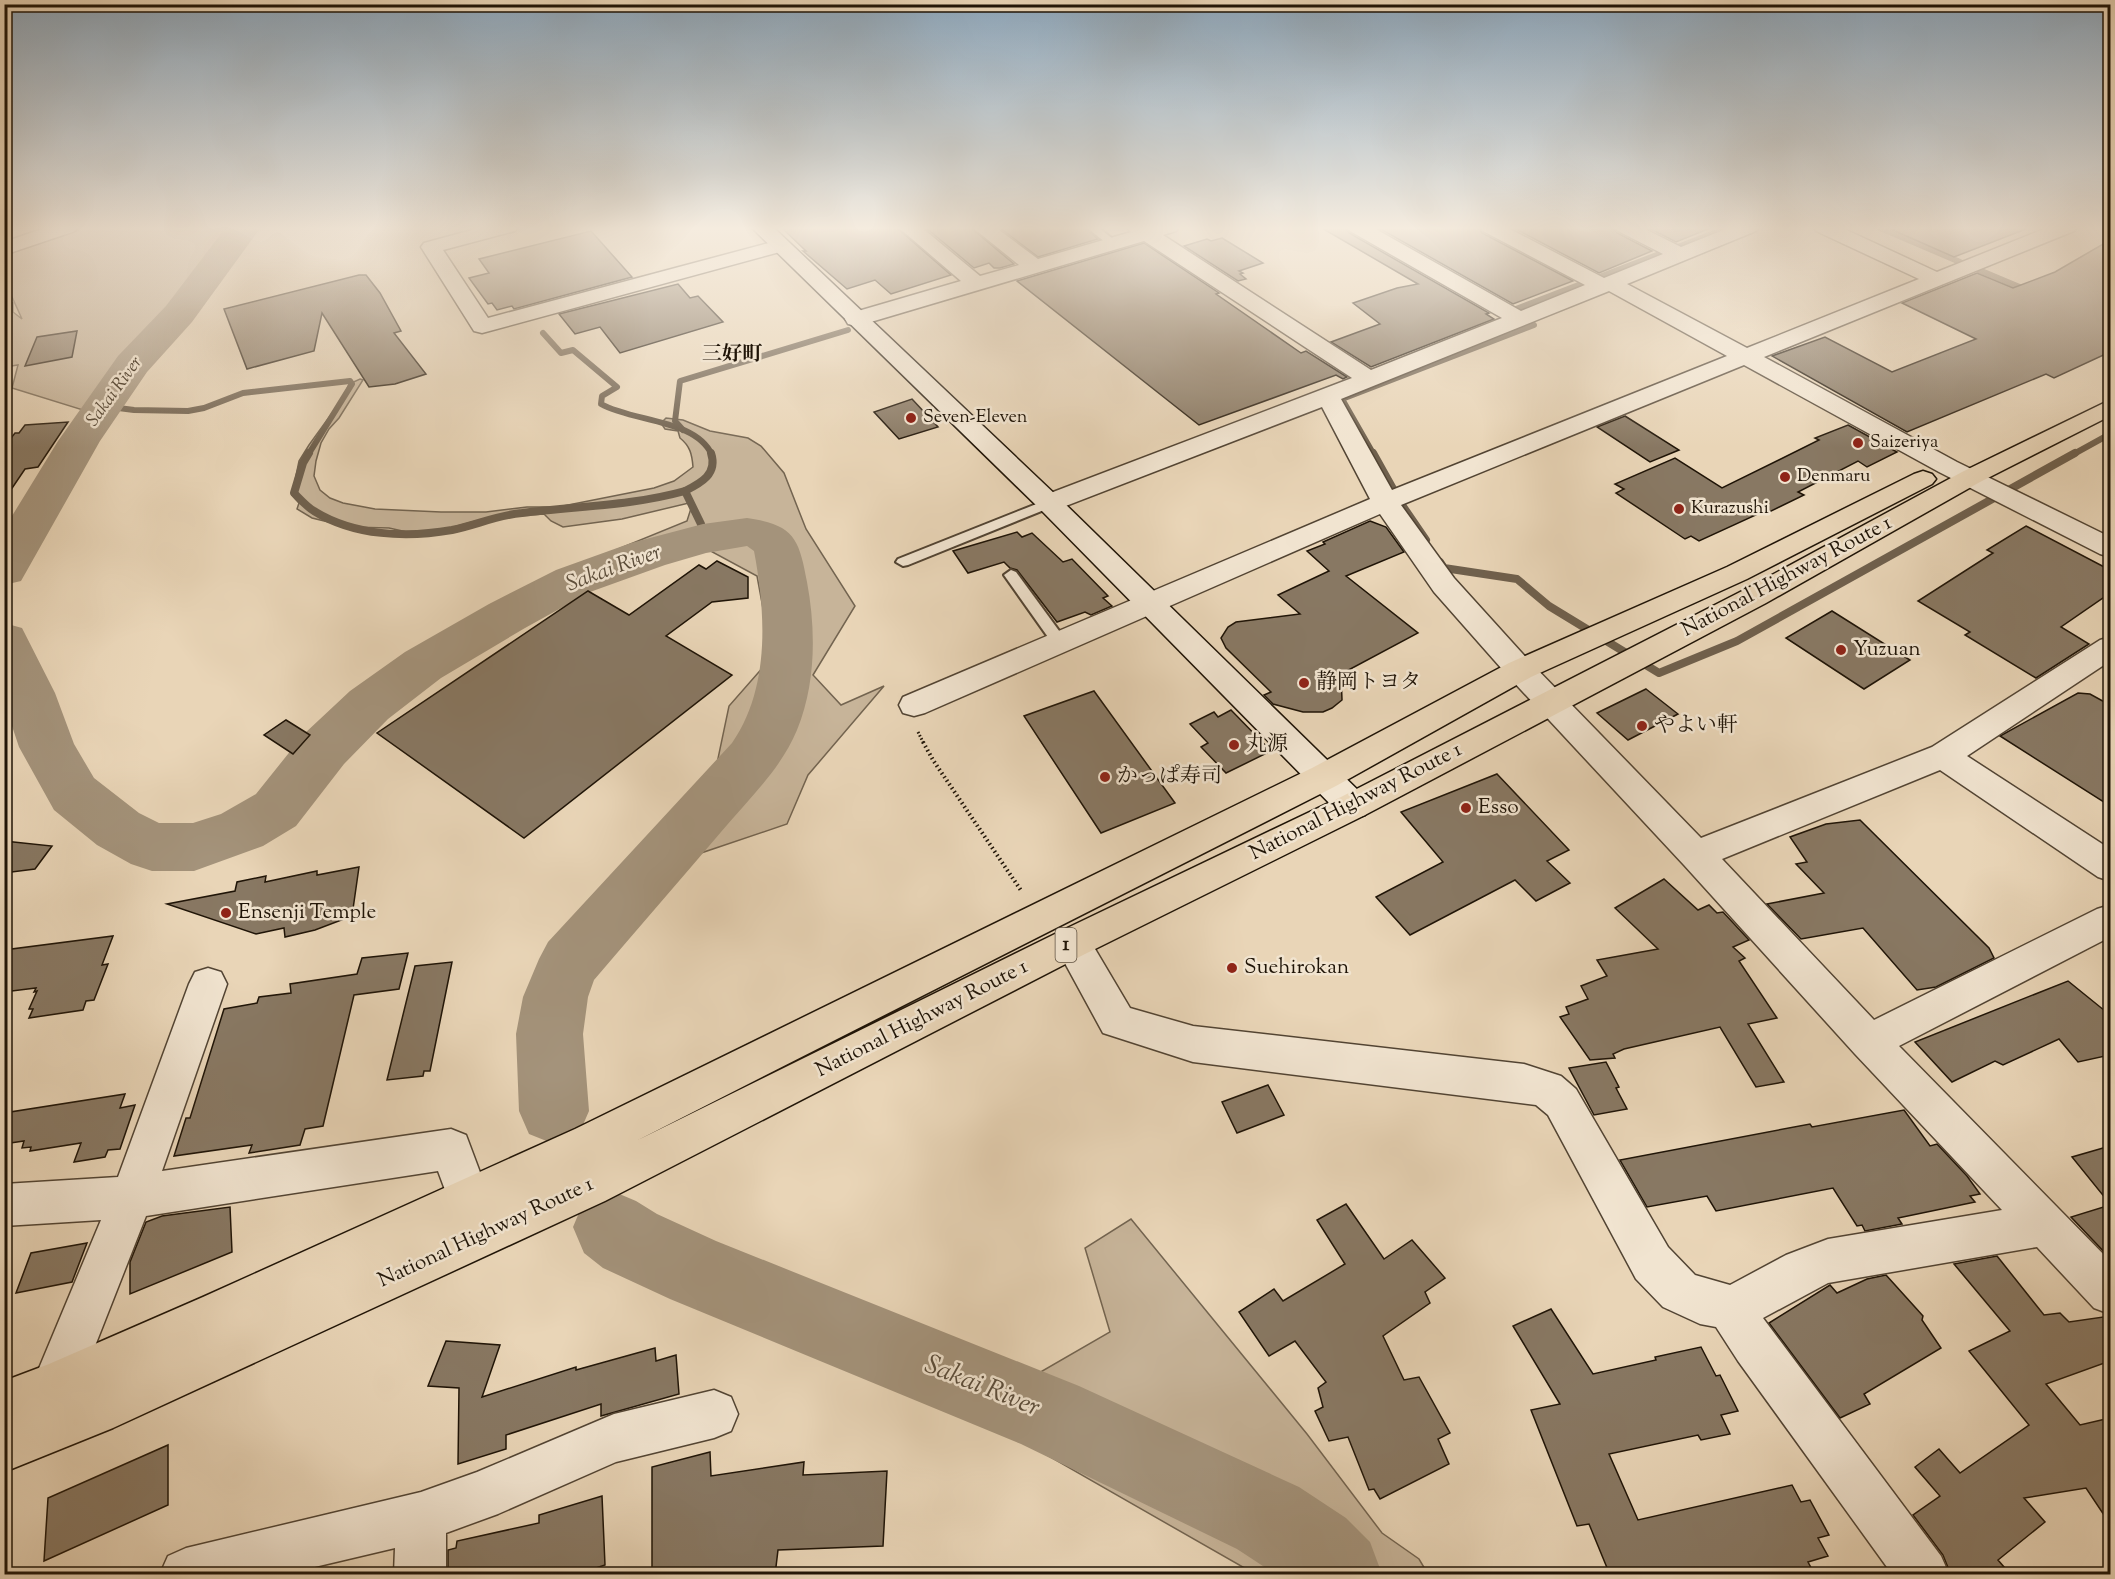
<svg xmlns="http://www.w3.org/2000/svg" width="2115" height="1579" viewBox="0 0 2115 1579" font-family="'Sorts Mill Goudy','Noto Serif JP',serif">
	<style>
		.green { fill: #c7b499; stroke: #736450; stroke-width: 1.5 }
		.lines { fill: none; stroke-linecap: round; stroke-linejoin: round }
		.stream-far1 { stroke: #6f604d; stroke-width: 6 }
		.stream { stroke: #6f604d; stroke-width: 8 }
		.river { fill: #a4937b; fill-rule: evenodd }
		.building { fill: #887863; stroke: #1f1407; stroke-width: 1.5 }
		.lane-casing { stroke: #524433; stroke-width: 4 }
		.street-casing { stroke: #524433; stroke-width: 3 }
		.secondary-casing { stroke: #1f1407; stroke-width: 3 }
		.highway-casing { stroke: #1f1407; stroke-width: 3 }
		.path-far1 { stroke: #1f1407; stroke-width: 3; stroke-dasharray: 1.5 2; stroke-linecap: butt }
		.path { stroke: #1f1407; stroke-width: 4; stroke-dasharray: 1.5 3; stroke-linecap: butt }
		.lane { fill: #f1e4d0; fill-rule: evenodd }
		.street { fill: #f1e4d0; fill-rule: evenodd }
		.secondary { fill: #f1e4d0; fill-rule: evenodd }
		.highway { fill: #e9d5b7; fill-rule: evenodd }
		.poi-dot { fill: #8f2418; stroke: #f1e4d0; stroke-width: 2 }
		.labels { text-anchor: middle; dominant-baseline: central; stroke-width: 5; stroke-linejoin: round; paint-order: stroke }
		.far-water-label { font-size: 18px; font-style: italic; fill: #5b4d3b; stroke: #f1e4d0 }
		.far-poi-label { font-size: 18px; fill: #1f1407; stroke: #f1e4d0; text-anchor: start }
		.far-quarter-label { font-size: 20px; font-weight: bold; fill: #1f1407; stroke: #f1e4d0 }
		.shield { fill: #f1e4d0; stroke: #5e5243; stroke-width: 1.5 }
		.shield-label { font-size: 20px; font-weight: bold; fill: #1f1407 }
		.street-label { font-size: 21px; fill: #1f1407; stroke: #f1e4d0 }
		.poi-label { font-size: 21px; fill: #1f1407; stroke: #f1e4d0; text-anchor: start }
		.water-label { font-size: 22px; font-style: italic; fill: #5b4d3b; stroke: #f1e4d0 }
		.near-water-label { font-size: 27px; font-style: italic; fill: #5b4d3b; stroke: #f1e4d0 }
	</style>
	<rect width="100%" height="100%" fill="#e9d5b7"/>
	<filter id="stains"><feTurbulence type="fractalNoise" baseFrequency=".00333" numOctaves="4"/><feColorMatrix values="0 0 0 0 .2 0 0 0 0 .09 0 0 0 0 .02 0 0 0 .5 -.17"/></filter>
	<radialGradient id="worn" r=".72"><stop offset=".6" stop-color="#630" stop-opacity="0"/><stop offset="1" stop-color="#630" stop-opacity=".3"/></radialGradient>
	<g class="green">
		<polygon points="72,227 239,227 86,411 12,388 18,365 5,367 5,299 13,303 13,312 22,319 12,297 5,297 4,249"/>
		<path d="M360 379 363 380 339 418 329 429 321 443 316 461 314 476 320 490 330 498 343 503 375 509 441 512H486L527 507H558L654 488 674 481 693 467C692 454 690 446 680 438L678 431 665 429 661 423 666 418 683 420 710 431 748 438 761 446 784 473 806 529 855 606 813 675 841 705 884 686 808 775 787 824 698 854 729 706 772 657 757 576 707 549 614 569 601 556 687 521 693 502 622 519 563 527 551 521 544 514 487 518 446 529 416 534 389 528 349 527 312 518 297 509 299 503 292 495 299 461 309 445 343 398 349 384Z"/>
		<polygon points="1131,1219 1307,1434 1382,1533 1419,1559 1428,1574 1255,1574 1017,1438 1037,1374 1110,1332 1085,1248"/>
	</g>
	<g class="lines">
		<g class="stream-far1">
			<polyline points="1878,227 1960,262"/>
			<polyline points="1979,270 2029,291"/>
			<polyline points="1516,309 1730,227"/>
			<path d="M543 333 561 353 573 350 617 387 602 396 601 404C633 422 696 419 712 455"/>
			<polyline points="103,406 134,410 188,411 204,408 243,393 350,381 352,384 308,455"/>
			<polyline points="683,430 675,421 680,381 848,330"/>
			<polyline points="1374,455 1342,399 1534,325"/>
			<polyline points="2072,455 2110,434"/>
		</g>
		<g class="stream">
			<path d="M309 453 303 463 294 493C300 499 307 507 314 511 354 536 407 538 452 530 476 525 498 515 522 513 577 506 631 506 685 491L701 524 703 539"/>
			<polyline points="1373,453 1402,505 1426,540"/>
			<path d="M685 491C701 483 718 474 711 453"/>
			<polyline points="1440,562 1444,568 1517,579 1549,606 1659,673 1737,641 2075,453"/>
		</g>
		<g class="river">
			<polygon points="226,227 261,227 192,322 147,372 100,441 21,581 4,585 4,529 58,441 118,356 166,306"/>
			<path d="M747 518C794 525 799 538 807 582 816 630 816 684 797 730 781 769 748 800 721 832 679 881 636 931 594 980L588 997 583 1034 589 1111 579 1134 554 1144 529 1134 519 1111 516 1034 523 997 539 959 548 942 732 743C770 688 766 614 754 551L747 546 706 553 665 565 590 592 525 628 441 678 388 719 344 764 296 826 263 846 194 871H152L131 864 97 845 54 810 19 747 4 702V623L22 628 55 693 74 744 94 778 139 813 159 823H193L221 814 256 794 304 734 350 691 405 652 489 604 556 570 631 543 703 524Z"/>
			<polygon points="610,1190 636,1201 657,1214 716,1241 1079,1386 1299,1487 1346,1518 1370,1542 1382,1574 1275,1574 1237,1549 1021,1444 670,1299 603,1268 584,1253 573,1227 584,1201"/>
		</g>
	</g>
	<g class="building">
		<polygon points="781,227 896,227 951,275 891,294 875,280 847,289 803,251 806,251"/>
		<polygon points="925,227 970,227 1014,264 1000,268 994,268 989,263 974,268"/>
		<polygon points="999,227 1084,227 1098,239 1038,257"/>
		<polygon points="1320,227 1345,227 1349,233 1489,313 1486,314 1494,319 1371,367 1331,342 1380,324 1353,303 1397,288 1418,284"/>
		<polygon points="1377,227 1478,227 1482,233 1573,281 1513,304"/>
		<polygon points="1512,227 1613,227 1617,233 1652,251 1599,273"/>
		<polygon points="1647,227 1708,227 1708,229 1676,242"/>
		<polygon points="1886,227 2026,227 2026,229 1954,257"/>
		<polygon points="591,231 632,277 514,309 512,306 497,310 492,303 488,304 469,278 489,273 479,259"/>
		<polygon points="1222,238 1263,263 1239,271 1243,273 1240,274 1246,279 1238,281 1184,246 1207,239 1211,241"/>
		<polygon points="2110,240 2110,352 2054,378 2046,374 1907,432 1772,356 1825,337 1892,372 1976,339 1902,303 1977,273 2013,288 2055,272"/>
		<polygon points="1144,243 1219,293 1216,294 1301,353 1306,351 1347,377 1343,379 1336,375 1199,425 1017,281"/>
		<polygon points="359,275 366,275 380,293 401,331 394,333 426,374 395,384 369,387 322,313 314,351 247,369 224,309"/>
		<polygon points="678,284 690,298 698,296 723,322 620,353 600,327 575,334 559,314"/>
		<polygon points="77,331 72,357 25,366 37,337"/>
		<polygon points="912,399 938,427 899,439 874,412"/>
		<polygon points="1625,416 1679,450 1650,462 1597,427"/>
		<polygon points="68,422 38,467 25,469 4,500 4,447 15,433 19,433 25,425"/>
		<polygon points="1848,425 1897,452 1867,467 1858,461 1798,492 1804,495 1765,514 1762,512 1699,541 1691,536 1685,539 1616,493 1624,489 1615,484 1675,458 1722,488 1819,440 1815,438"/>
		<polygon points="1370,521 1386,527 1404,552 1346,576 1418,633 1341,674 1342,700 1332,708 1323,712 1303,712 1273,704 1264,695 1271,692 1226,648 1221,638 1228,627 1236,622 1300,614 1278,595 1329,571 1307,551 1325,544 1323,542"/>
		<polygon points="2026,526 2110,570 2110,593 2061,627 2089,644 2036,678 1965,635 1970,632 1918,601 1993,553 1987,550"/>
		<polygon points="1017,532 1022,537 1032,533 1063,562 1072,559 1108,596 1103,598 1112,606 1091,615 1085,612 1057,622 1017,570 1010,568 1004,562 968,573 953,551"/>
		<polygon points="717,561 748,577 748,598 712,602 666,636 732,675 524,838 377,733 588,591 629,615 699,565 706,569"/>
		<polygon points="1832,611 1910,660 1864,689 1786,638"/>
		<polygon points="1646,689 1678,714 1628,740 1597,713"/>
		<polygon points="1094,691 1175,803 1101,833 1024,716"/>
		<polygon points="2078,693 2090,694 2110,705 2110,806 2000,736"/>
		<polygon points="1231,710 1271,751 1226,773 1201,747 1208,743 1190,724 1214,712 1218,717"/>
		<polygon points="286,720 310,735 293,754 264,735"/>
		<polygon points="1497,774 1569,850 1547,861 1570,883 1536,901 1515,880 1410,935 1376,897 1443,862 1401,812"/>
		<polygon points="1860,820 1989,948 1994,958 1936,987 1917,990 1863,928 1801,939 1767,904 1824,893 1796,864 1807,862 1790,837 1826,824"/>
		<polygon points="4,841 52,846 35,869 4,873"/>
		<polygon points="359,867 352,916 315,930 285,937 284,928 256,934 167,904 235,891 237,882 266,876 265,882 317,871 317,875"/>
		<polygon points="1664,879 1698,910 1709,905 1717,913 1723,912 1749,940 1733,947 1745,958 1739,961 1777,1018 1748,1024 1784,1082 1756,1087 1720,1027 1624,1049 1613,1054 1615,1058 1590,1060 1560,1017 1569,1014 1566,1007 1588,999 1581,986 1607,976 1597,960 1658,949 1615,908"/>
		<polygon points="113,936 102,965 108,964 94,1000 86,1001 83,1010 29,1018 33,1009 29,1009 37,991 34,992 36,988 4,992 4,950"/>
		<polygon points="408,953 399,989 354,995 323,1126 305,1129 300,1145 249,1153 252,1145 174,1156 186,1118 190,1118 224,1009 257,1003 259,997 291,993 290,984 357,974 362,958"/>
		<polygon points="452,962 430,1071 424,1071 423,1076 387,1080 415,966"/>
		<polygon points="2068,981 2110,1015 2110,1055 2078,1062 2059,1039 2003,1065 1995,1061 1952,1082 1915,1042"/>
		<polygon points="1606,1062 1619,1087 1616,1088 1627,1109 1594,1115 1569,1068"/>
		<polygon points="1268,1085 1284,1115 1237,1133 1222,1102"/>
		<polygon points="125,1094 120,1108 135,1105 120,1149 108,1150 105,1157 74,1162 81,1143 30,1151 31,1147 22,1148 24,1141 4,1144 4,1113"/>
		<polygon points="1904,1110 1930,1146 1937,1144 1967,1176 1980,1194 1970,1196 1975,1202 1898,1218 1902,1224 1865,1231 1862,1225 1857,1226 1833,1188 1716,1211 1707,1196 1647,1207 1620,1160 1810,1124 1812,1127"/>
		<polygon points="2110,1146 2110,1204 2072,1157"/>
		<polygon points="1346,1204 1384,1259 1412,1240 1445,1278 1425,1292 1430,1303 1383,1336 1404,1380 1419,1377 1450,1433 1438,1439 1449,1464 1380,1499 1374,1489 1369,1490 1348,1437 1329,1441 1315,1411 1323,1407 1318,1388 1326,1382 1295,1341 1269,1356 1239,1312 1274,1289 1283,1301 1345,1264 1317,1220"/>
		<polygon points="2110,1205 2110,1258 2071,1217"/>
		<polygon points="230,1207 232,1252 130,1294 130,1262 146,1222 162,1216"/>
		<polygon points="87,1243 72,1282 16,1293 31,1253"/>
		<polygon points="1997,1256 2044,1315 2060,1313 2069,1322 2110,1316 2110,1361 2046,1384 2080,1425 2110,1418 2110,1524 2086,1488 2024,1498 2045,1522 1998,1560 2011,1575 1951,1575 1943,1555 1913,1515 1940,1496 1915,1467 1939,1449 1960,1473 2029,1425 1969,1351 2010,1331 1954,1264"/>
		<polygon points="1886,1275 1923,1316 1922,1320 1941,1348 1864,1394 1870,1404 1840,1418 1769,1323 1830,1285 1837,1293 1867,1279"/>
		<polygon points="1551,1309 1593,1374 1656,1360 1655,1357 1701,1347 1716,1376 1720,1375 1738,1411 1721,1415 1730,1434 1701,1440 1698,1435 1609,1454 1638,1520 1792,1485 1801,1502 1810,1500 1829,1535 1818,1538 1828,1556 1808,1562 1815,1575 1610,1575 1589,1524 1577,1526 1531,1410 1560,1404 1513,1326"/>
		<polygon points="446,1341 500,1345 482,1397 576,1367 576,1370 655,1348 656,1361 676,1355 679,1394 601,1416 601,1404 506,1435 506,1449 458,1464 459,1388 428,1386"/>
		<polygon points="168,1445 168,1505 44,1561 48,1498"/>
		<polygon points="710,1452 711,1476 804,1462 803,1475 887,1471 883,1546 778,1550 775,1575 652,1575 652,1467"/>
		<polygon points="602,1496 605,1565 575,1575 448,1575 448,1550 456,1548 457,1541 539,1523 539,1515"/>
	</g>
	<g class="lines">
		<g class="lane-casing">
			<g id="lane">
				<polygon points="1086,227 1098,227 1119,244 1110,246"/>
				<polygon points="1049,499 1056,503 1054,506 908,565 903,566 896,562 898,559"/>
				<polygon points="1011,570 1016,572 1065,639 1067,643 1065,647 1055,647 1004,575"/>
			</g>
		</g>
		<g class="street-casing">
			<g id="street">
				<polygon points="48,227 78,227 75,231 4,255 4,242"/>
				<polygon points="483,227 518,227 515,231 443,250 488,318 780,240 787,242 790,246 787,250 482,333 474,331 421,247 424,243"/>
				<path d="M898 227H921L980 276 1019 265 972 227H995L1038 259 1131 232 1127 227H1179L1176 231 1163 235 1371 370 1502 318 1350 231 1347 227H1372L1521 311 1585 285 1483 231 1480 227H1506L1604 278 1663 254 1618 231 1615 227H1641L1681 247 1731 227H1759L1756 231 1627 284 1747 348 1919 279 1816 231 1813 227H1840L1937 272 2049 227H2077L2074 231 1764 357 1957 462 2110 537V557L2100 554 1939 472 1744 365 1401 505 1454 578 1531 663 1701 838 1932 747 2100 640 2110 637V661L1967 756 2110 849V881L2098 877 1940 770 1722 859 1874 1020 2097 909 2110 905V937L1899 1046 2110 1261V1314L2094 1308 2037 1247 1828 1283 1763 1318 1941 1556 1949 1574H1892L1738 1361 1716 1327 1700 1324 1663 1307 1636 1279 1548 1115 1536 1105 1193 1062 1103 1033 1054 943 1059 932 1072 927 1085 932 1130 1008 1193 1026 1524 1064 1561 1076 1576 1089 1668 1247 1695 1275 1730 1285 1786 1255 1828 1239 2002 1210 1855 1054 1684 865 1509 677 1434 592 1380 514 925 713 914 716 903 713 899 705 903 697 1370 499 1322 407 1058 509 1049 511 1040 509 1036 503 1040 497 1352 378 1144 241 864 324 856 326 848 324 845 319 848 314 961 281ZM1609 291 1727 356 1392 490 1341 399Z"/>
				<polygon points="208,968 221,972 227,984 162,1171 451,1129 466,1135 490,1199 484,1214 469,1220 454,1214 438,1171 146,1216 73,1402 56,1409 39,1402 32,1385 101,1220 4,1226 4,1184 118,1177 189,984 195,972"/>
				<polygon points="714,1390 731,1397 738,1414 731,1431 714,1438 616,1462 498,1514 446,1533 446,1574 394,1574 395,1548 285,1574 160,1574 168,1556 186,1548 421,1492 477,1472 614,1414"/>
			</g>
		</g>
		<g class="secondary-casing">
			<polygon id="secondary" points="751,227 773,227 1058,497 1365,797 1370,806 1365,815 1353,819 1341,815 1040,509"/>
		</g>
		<g class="highway-casing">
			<polygon id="highway" points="2110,400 2110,416 1980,482 1766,603 1365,815 1085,954 605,1201 113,1428 4,1472 4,1381 49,1364 203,1297 575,1129 1312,768 1509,663 1727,567 1914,474 1923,471 1932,474 1936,479 1932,484 1747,579 1531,677 1336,786 638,1140 1059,932 1341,797 1746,589 1962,472"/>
		</g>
		<polyline class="path-far1" points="918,732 924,744"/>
		<polyline class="path" points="923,742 933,760 1022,892"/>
		<use href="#lane" class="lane"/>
		<use href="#street" class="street"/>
		<use href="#secondary" class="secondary"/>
		<use href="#highway" class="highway"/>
	</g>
	<linearGradient id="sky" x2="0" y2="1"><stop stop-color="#8da7bc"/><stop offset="0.51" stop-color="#f5ecdf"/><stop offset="1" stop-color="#f5ecdf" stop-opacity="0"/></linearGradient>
	<rect width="2115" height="448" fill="url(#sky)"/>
	<g class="poi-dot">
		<circle cx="911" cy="418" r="6"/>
		<circle cx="1858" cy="443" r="6"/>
		<circle cx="1785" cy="477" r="6"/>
		<circle cx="1679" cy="509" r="6"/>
		<circle cx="1841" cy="650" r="6"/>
		<circle cx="1304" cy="683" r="6"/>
		<circle cx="1642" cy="726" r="6"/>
		<circle cx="1234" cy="745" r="6"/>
		<circle cx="1105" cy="777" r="6"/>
		<circle cx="1466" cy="808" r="6"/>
		<circle cx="226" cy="913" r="6"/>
		<circle cx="1232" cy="968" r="6"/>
	</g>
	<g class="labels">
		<g class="far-water-label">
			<text transform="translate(115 392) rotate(-54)">Sakai River</text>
		</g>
		<g class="far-poi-label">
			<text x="923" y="418">Seven-Eleven</text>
			<text x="1870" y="443">Saizeriya</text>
			<text x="1797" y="477">Denmaru</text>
			<text x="1691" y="509">Kurazushi</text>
		</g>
		<g class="far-quarter-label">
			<text x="732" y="355">三好町</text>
		</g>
		<rect class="shield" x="1055.5" y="928" width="21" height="34" rx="4.5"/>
		<g class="shield-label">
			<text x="1066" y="945">1</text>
		</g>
		<g class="street-label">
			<text transform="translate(1787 577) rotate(-28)">National Highway Route 1</text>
			<text transform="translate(1356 802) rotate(-27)">National Highway Route 1</text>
			<text transform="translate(922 1019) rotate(-27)">National Highway Route 1</text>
			<text transform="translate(486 1233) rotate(-25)">National Highway Route 1</text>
		</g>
		<g class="poi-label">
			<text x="1853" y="650">Yuzuan</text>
			<text x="1316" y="683">静岡トヨタ</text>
			<text x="1654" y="726">やよい軒</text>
			<text x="1246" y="745">丸源</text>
			<text x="1117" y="777">かっぱ寿司</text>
			<text x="1478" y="808">Esso</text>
			<text x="238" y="913">Ensenji Temple</text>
			<text x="1244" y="968">Suehirokan</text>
		</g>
		<g class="water-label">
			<text transform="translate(614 569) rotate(-20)">Sakai River</text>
		</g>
		<g class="near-water-label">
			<text transform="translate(982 1387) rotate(22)">Sakai River</text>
		</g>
	</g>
	<rect width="2115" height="1579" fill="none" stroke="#e9d5b7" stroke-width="24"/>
	<rect x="6" y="6" width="2103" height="1567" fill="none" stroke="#1f1407" stroke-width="3"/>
	<rect x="12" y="12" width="2091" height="1555" fill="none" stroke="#1f1407" stroke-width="1.5"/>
	<rect width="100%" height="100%" filter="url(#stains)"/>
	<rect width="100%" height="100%" fill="url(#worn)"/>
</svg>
